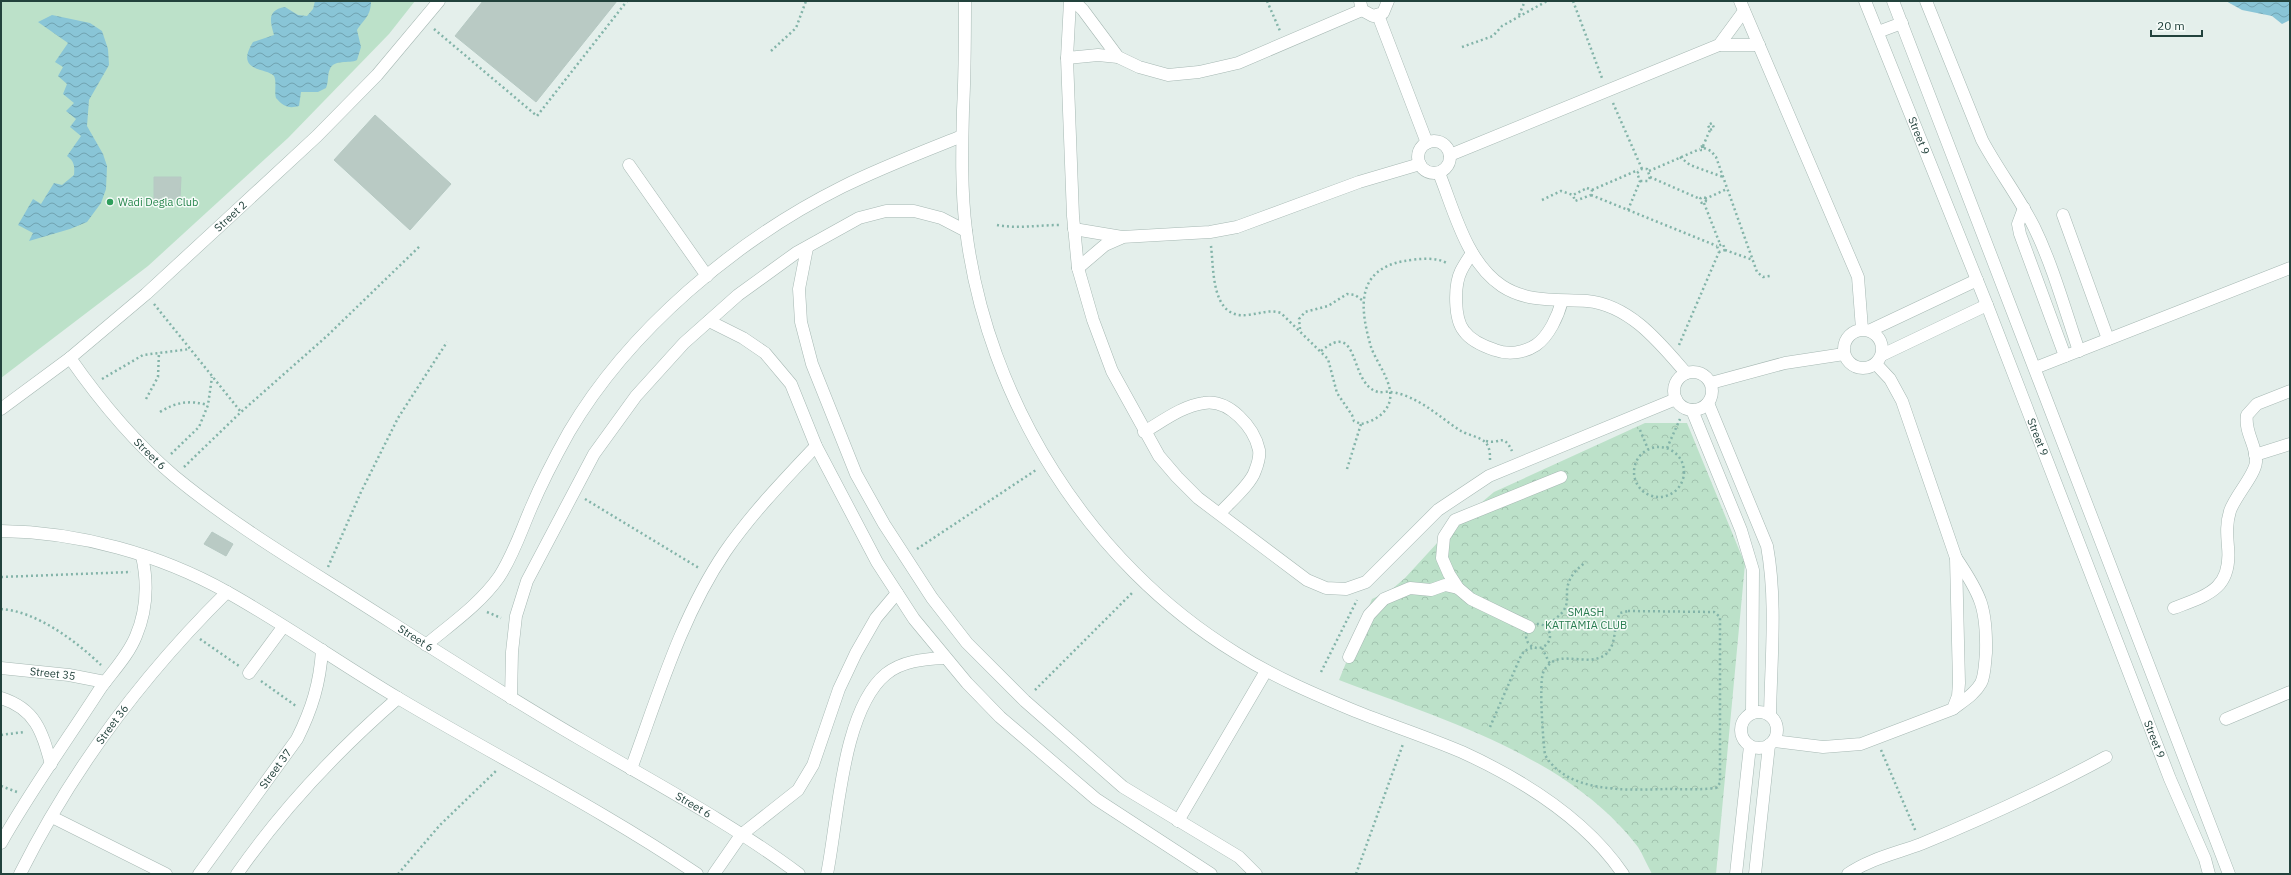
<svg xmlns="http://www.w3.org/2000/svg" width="2291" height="875" viewBox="0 0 2291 875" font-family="'IBM Plex Sans',sans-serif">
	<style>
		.grass { fill: #bce1c9 }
		.park { fill: url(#park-crowns) }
		.water { fill: url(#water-waves) }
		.building { fill: #b9cac4; stroke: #b6c9c3 }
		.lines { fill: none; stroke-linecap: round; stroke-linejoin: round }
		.minor-casing { stroke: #a6b8b3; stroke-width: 13 }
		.path { stroke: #83b4a9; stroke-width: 2.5; stroke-dasharray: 2 3; stroke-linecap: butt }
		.minor { stroke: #fff; stroke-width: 12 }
		.leisure-dot { fill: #2e9e5b; stroke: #f5fbf8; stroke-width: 1.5 }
		.labels { text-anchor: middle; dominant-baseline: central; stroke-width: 3; stroke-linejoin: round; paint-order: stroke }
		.street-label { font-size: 11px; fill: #22423c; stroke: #f5fbf8 }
		.leisure-label { font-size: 11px; fill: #27864d; stroke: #f5fbf8; text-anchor: start }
		.park-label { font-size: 11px; fill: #297c50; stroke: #f5fbf8 }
	</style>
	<defs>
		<pattern id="park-crowns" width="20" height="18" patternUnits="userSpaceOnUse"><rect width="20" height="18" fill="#bce1c9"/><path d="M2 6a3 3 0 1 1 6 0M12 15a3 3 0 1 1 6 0" fill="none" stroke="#a1c2ae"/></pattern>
		<pattern id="water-waves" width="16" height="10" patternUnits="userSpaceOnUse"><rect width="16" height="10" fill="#89c5d7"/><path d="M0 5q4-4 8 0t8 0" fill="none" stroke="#70a2b0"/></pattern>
	</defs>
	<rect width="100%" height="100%" fill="#e4efeb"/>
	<polygon class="grass" points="1,1 415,1 389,34 288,138 148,266 1,378"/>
	<path class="park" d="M1645 423H1687L1745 564 1716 874H1652C1647 865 1643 855 1638 847 1569 756 1441 719 1339 680L1372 599 1391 590 1405 578 1450 529 1494 492Z"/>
	<g class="water">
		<path d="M315 1H371C371 16 364 19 357 30L361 47 357 60C349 64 334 59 330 69 327 75 329 81 326 88L318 92H301L299 106C288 109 283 106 276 98 274 92 277 82 274 76 267 67 234 73 253 42L274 35C270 21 267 10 285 7L298 15 307 16 313 9Z"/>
		<polygon points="2226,1 2290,1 2290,20 2282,24 2272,16 2242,10"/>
		<path d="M52 15 90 23 102 31 108 49 109 65 89 100 87 126 103 154 107 166 106 189 101 203 87 222 70 229 29 241 33 233 18 225 33 199 41 204 54 183 62 185 74 175C75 166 74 161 67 156L81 136 70 127 76 119 66 111 74 103 63 94 67 84 58 76 63 67 55 62 68 43 38 22Z"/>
	</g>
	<g class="building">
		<polygon points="483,1 617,1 536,102 455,36"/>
		<polygon points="375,115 451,184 410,230 334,160"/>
		<polygon points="154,177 181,177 180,199 154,199"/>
		<polygon points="212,532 233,544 226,556 204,544"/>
	</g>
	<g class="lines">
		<g class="minor-casing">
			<g id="minor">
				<path d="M965 1C965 37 965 73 963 110 962 150 961 190 966 230 987 400 1089 563 1236 653 1274 677 1314 694 1355 711 1390 725 1427 737 1462 752 1523 780 1585 818 1623 874"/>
				<polyline points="1070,1 1067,58 1073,216 1078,268 1093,320 1112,371 1159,456 1177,477 1198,498 1307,580 1326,588 1346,589 1366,582 1438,510 1489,476 1676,399"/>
				<polyline points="1074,1 1083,10 1118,57"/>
				<polyline points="1360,1 1362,10 1373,16 1383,13 1388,1"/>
				<polyline points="1740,1 1858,277 1862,329"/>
				<path id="s1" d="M1865 1 1987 305 2170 779 2205 859 2209 874"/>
				<polyline points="1893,1 2229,874"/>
				<path d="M1926 1 1982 140C1998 170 2019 197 2034 227 2053 266 2065 310 2079 351"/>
				<polyline points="1378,15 1427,143"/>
				<polyline points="1878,32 1902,23"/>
				<polyline points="1719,45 1744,11"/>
				<polyline points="1067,58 1098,55 1118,57 1139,67 1168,75 1199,72 1238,63 1362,10"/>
				<circle cx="1434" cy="157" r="16"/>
				<polyline points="1450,155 1719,45 1759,45"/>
				<polyline points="629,165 707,276"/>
				<path d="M1439 173C1454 210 1466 262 1502 286 1528 303 1558 299 1587 301 1630 305 1660 343 1686 373"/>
				<polyline points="2024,208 2018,224 2020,234 2065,356"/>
				<polyline points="2063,215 2108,339"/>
				<polyline points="1074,229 1122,237 1210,232 1237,227 1359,182 1420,164"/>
				<polyline points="807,248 799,289 801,322 812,364 856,474 884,524 932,598 967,643 1025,701 1123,787 1239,857 1256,874"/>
				<path d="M1472 253C1468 259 1464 265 1461 271 1454 285 1454 319 1464 331 1471 341 1483 346 1495 350 1508 355 1524 353 1536 345 1549 336 1558 316 1562 301"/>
				<polyline points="1078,268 1105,245 1121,238"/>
				<polyline points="709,321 743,338 765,353 791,384 816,446 877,562 914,619 967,683 1000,717 1096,799 1211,874"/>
				<circle cx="1863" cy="349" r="19"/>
				<polyline points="1871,330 1977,280"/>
				<polyline points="1882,355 1987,305"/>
				<path id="s2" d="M70 358C100 401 134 442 174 476 226 519 285 555 342 591 421 641 499 692 580 739 653 782 731 823 799 874"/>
				<polyline points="2035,368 2290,268"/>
				<circle cx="1693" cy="391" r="19"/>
				<polyline points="1711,383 1785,363 1844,354"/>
				<path d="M1708 403 1767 546C1777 601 1771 659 1770 715"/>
				<path id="s3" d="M1 409 70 358 146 294 236 211 317 136 377 75 439 1"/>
				<polyline points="1692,410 1741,530 1753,570 1752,713"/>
				<path d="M1144 432C1163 421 1182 406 1204 403 1229 399 1254 427 1259 450 1260 456 1257 466 1255 471 1251 484 1230 502 1220 513"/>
				<polyline points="2255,455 2290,444"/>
				<path d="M1 531C79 532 159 554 227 592 286 625 341 664 398 698 497 757 601 809 697 874"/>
				<path d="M2174 608C2208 595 2232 589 2228 547 2227 534 2226 524 2230 511 2235 496 2255 475 2256 462 2257 446 2244 432 2247 415L2257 404 2290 391"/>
				<polyline points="1529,627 1471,599 1458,588 1449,574 1442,558 1444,537 1455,520 1561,477"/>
				<path d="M426 645C451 624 480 604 499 577 513 556 521 531 531 508 542 482 555 457 569 432 629 330 736 240 842 187 880 168 922 152 962 136"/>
				<polyline points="1349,657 1369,615 1384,599 1410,588 1431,590 1445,585 1458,588"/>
				<path id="s4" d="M1 668 69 675 105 682"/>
				<polyline points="249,673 283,627"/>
				<path d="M1 698C36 709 42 732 51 764"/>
				<polyline points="511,698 512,652 516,616 527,581 594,454 636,396 684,343 738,295 796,253 859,218 886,211 914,211 941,218 966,231"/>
				<path d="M1954 708C1963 701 1975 694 1981 683 1985 676 1985 661 1986 653 1987 608 1981 595 1956 558"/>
				<circle cx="1759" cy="730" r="18"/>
				<polyline points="2226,719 2290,692"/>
				<polyline points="1774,741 1823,747 1861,744 1953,709 1958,696 1959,683 1956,558 1902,401 1890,379 1876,364"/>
				<path d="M631 769C658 696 681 617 725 552 752 513 784 480 816 446"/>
				<polyline points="52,817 166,874"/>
				<polyline points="1178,821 1266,671"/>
				<path d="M1 843C31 790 67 740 100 689 112 672 128 656 136 636 147 610 148 583 142 556"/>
				<path id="s5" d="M20 874C73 768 143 675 227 592"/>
				<path id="s6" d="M199 874 297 739C312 709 320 683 322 650"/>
				<path d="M237 874C283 808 338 750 398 698"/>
				<polyline points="714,874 741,835 798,790 813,765 839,689 856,653 876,618 897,593"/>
				<path d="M827 874C838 820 842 710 886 674 902 661 924 659 944 658"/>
				<polyline points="1736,874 1750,746"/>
				<polyline points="1755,874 1769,745"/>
				<path d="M1848 874C1869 859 1897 853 1921 844 1984 818 2047 789 2106 757"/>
			</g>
		</g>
		<g class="path">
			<polyline points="1267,1 1280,31"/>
			<polyline points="1573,1 1602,78"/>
			<polyline points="1519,15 1525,1"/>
			<polyline points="434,29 537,116 627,1"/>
			<polyline points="1462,47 1493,36 1502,26 1547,1"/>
			<polyline points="771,51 796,28 806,1"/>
			<polyline points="1613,103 1642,169"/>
			<polyline points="1703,146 1710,130 1708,125 1712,123 1714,128 1710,130"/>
			<polygon points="1703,146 1703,150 1701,150 1700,147"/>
			<polyline points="1704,148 1711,151 1716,157 1757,272 1763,277 1770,276"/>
			<polyline points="1680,157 1690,165 1723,177"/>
			<polyline points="1649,171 1700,149"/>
			<polyline points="1650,177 1700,199"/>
			<polygon points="1587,188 1592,190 1591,195 1575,201 1573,195"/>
			<polyline points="1592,190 1638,170"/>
			<polyline points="1591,195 1717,246"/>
			<circle cx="1703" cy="200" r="3"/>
			<polyline points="1705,199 1727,189"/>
			<polyline points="1542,200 1561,191 1573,195"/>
			<polyline points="1704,203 1720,244"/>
			<polyline points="1628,210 1640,181 1637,173 1642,169 1647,169 1650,177 1648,181 1640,181"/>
			<path d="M997 225C1018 229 1038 225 1060 225"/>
			<path d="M1211 246C1214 270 1211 319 1247 315 1259 314 1270 309 1281 313L1328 359 1337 393 1352 415 1354 421 1361 424C1376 421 1393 410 1390 391 1388 376 1376 361 1371 347 1360 309 1355 270 1404 261 1417 259 1437 256 1448 264"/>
			<polyline points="1725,250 1753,260"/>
			<polyline points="154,304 241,412"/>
			<polyline points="1300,329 1299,319 1305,312 1328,306 1347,294 1355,295 1362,300"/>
			<polyline points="1679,345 1719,252 1717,246 1723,244 1725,250 1719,252"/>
			<path d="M1321 351C1361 318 1348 384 1378 392 1381 393 1386 391 1390 392 1396 392 1407 396 1413 399 1430 407 1445 421 1461 431 1468 435 1481 437 1486 443 1490 448 1490 454 1490 460"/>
			<polyline points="102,379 143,355 190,349"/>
			<polyline points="146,399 158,377 159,352"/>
			<path d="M160 412C176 402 189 400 208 405"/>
			<polyline points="1640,430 1648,449"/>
			<path d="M1486 441C1500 445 1503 432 1512 451"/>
			<circle cx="1659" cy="472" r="25"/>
			<polyline points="1667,448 1680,419"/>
			<polyline points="171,454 199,427 208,405 212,377"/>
			<polyline points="184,467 241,412 327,336 421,245"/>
			<polyline points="1347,469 1361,424"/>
			<polyline points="585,499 699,568"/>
			<polyline points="917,549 1036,470"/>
			<polyline points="328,567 361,492 398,418 447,342"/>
			<polyline points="1,577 131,572"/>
			<path d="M1 609C36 611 76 641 101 665"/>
			<path d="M1628 611 1714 612 1720 617V783L1716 788C1700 790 1683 789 1667 789 1628 790 1568 794 1545 755 1543 740 1539 685 1543 673 1545 667 1551 662 1556 660 1571 655 1594 666 1607 653 1617 643 1613 626 1620 613Z"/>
			<polyline points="487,612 501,618"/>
			<circle cx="1538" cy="636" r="12"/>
			<path d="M1547 628C1551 620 1560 617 1564 610 1567 605 1567 601 1567 595 1566 580 1575 570 1586 562"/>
			<polyline points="200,639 239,666"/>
			<polyline points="1542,648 1550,664"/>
			<polyline points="1321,672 1357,600"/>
			<polyline points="261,681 296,706"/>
			<polyline points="1035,690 1134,591"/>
			<polyline points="1490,727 1520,658 1524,651 1532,648"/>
			<polyline points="1,735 24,732"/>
			<polyline points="1881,750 1916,832"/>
			<polyline points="1,786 17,792"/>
			<polyline points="398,874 440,825 497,770"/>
			<polyline points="1356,874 1403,744"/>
		</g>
		<use href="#minor" class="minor"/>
	</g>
	<circle class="leisure-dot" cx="110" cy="202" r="4"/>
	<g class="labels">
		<g class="street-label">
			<text stroke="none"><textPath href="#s1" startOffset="145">Street 9</textPath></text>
			<text stroke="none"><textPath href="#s3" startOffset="300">Street 2</textPath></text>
			<text stroke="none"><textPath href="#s1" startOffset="469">Street 9</textPath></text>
			<text stroke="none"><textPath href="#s2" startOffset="125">Street 6</textPath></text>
			<text stroke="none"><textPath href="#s2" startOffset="449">Street 6</textPath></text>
			<text stroke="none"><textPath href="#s4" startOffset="52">Street 35</textPath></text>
			<text stroke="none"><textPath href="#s5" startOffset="176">Street 36</textPath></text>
			<text stroke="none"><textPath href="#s1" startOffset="793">Street 9</textPath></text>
			<text stroke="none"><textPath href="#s6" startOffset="130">Street 37</textPath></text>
			<text stroke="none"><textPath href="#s2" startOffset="773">Street 6</textPath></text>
		</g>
		<g class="leisure-label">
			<text x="118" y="202">Wadi Degla Club</text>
		</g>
		<g class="park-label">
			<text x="1586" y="612">SMASH<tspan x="1586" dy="13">KATTAMIA CLUB</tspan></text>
		</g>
	</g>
	<rect width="2291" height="875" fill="none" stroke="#22423c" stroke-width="4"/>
	<path d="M2151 30v6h51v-6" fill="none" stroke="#22423c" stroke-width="2"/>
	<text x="2157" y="30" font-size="12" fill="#22423c" stroke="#f5fbf8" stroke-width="3" paint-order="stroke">20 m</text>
</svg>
